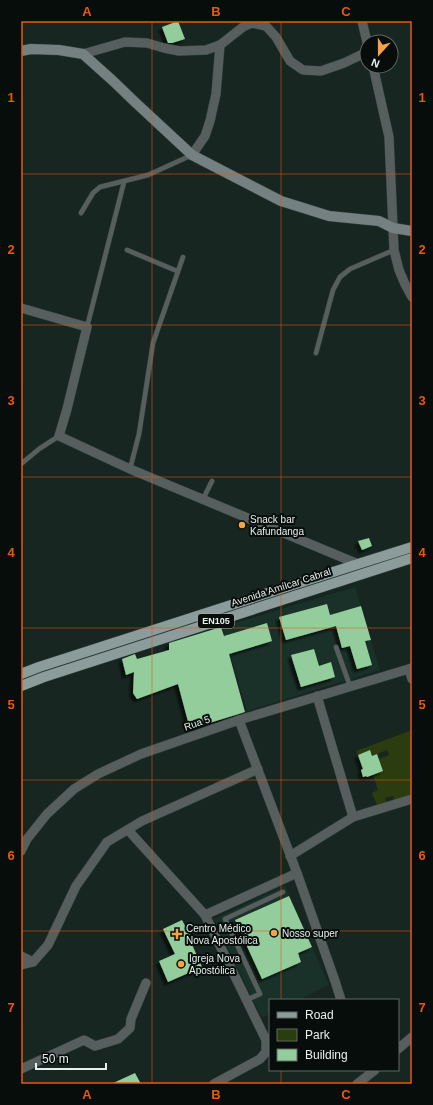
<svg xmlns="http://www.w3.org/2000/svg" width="433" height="1105" viewBox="0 0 433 1105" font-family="Helvetica,sans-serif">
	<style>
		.built { fill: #1a3129 }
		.green { fill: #2b3c0e }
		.building { fill: #93cd9b; filter: url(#shadow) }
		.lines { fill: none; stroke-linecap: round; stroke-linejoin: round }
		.lane-casing { stroke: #34423d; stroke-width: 5.5 }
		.street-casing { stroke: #34423d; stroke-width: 10 }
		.secondary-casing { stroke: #34423d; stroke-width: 11 }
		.primary-casing { stroke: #34423d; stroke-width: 11 }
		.lane { stroke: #575f5e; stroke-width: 4.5 }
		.street { stroke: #575f5e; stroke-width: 9 }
		.secondary { stroke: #758180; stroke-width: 10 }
		.primary { stroke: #8b9c9b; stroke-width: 10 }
		.grid { fill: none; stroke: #e8590c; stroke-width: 1; stroke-opacity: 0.55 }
		.poi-dot { fill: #f6a247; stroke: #070d0b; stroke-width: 1.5 }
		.labels { text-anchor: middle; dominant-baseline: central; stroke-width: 4; stroke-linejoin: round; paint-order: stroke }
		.shield { fill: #070d0b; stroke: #a3aca8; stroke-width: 1 }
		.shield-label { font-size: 9px; font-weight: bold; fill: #e6f0ec }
		.poi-label { font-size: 10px; fill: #e6f0ec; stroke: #070d0b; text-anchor: start }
		.street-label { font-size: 10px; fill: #e6f0ec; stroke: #070d0b }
		.neatline { fill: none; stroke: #e8590c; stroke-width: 1.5 }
		.grid-label { font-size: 13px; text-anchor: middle; font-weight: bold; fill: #e8590c }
	</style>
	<defs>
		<filter id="shadow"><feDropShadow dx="-3.5" dy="3.5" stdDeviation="1" flood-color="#0009"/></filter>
	</defs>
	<rect width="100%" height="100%" fill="#172620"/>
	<g class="built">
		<polygon points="355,587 380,670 247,711 222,627"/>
		<polygon points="285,886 329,985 299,1000 270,1000 270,1014 262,1018 214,919"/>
	</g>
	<polygon class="green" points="412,730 412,794 394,800 393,796 385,798 386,802 377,805 372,793 378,790 373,775 383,771 379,759 389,755 387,750 372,756 370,750 358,755 356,751"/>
	<g class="building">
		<polygon points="178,21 185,39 172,43 168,43 162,27"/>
		<polygon points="369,538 372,546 362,550 358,541"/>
		<polygon points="327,604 330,615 361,606 371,640 365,641 372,665 357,669 350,646 342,648 336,626 286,640 279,617"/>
		<polygon points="267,623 272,641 229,654 245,712 190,729 178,684 137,699 133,693 134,672 126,675 122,659 135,654 137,659 169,650 169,643 221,627 224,636"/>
		<polygon points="314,649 319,666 331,662 335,677 301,687 291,655"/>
		<polygon points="370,750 372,756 377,754 383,771 367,777 366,776 363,777 361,770 363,769 358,755"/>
		<polygon points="289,896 312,947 298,953 301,962 262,979 235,920"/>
		<polygon points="182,920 192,939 190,940 202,967 168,982 159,961 175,954 163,929"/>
		<polygon points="135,1073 141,1084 111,1084"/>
	</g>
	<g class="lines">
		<g class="lane-casing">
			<g id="lane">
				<polyline points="81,213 93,193 100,187 148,175 192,155"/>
				<polyline points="127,250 177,271"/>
				<polyline points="87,327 124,182"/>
				<polyline points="316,353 333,290 340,277 350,269 394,250"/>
				<polyline points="21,464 39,449 59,436"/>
				<polyline points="130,469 139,434 153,343 183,257"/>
				<polyline points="203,499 212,481"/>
				<polyline points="336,647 350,686"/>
				<polyline points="246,1000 260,994 225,919 283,892"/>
			</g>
		</g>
		<g class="street-casing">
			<g id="street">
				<polyline points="362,21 367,42"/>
				<polyline points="83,54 125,42 147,43 164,48 179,51 206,50 220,45 243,27 252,23 266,26 276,37 290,61 303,70 321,71 344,63 367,52"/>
				<polyline points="373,66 389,137 394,250 399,270 405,284 412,297"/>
				<polyline points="192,155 205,136 210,121 216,94 220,45"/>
				<polyline points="21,308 87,327 67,409 59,436 130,469 358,564"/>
				<polyline points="409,669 412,679"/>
				<polyline points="317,696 353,817"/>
				<polyline points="239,720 297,873 335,981 341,1000"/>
				<polyline points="128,830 205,915 266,1040 266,1052 260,1059 214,1084"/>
				<polyline points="21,851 27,839 47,814 74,789 98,774 141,754 239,720 412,668"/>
				<polyline points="290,856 353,817 412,799"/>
				<polyline points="205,915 297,873"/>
				<polyline points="21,956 33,962"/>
				<polyline points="21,965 33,962 48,945 76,886 107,842 142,821 258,769"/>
				<polyline points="398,1049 412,1037"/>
				<polyline points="21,1069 84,1040 95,1046 118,1039 130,1028 131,1019 146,983"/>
				<polyline points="357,1084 375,1070"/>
			</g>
		</g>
		<g class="secondary-casing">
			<polyline id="secondary" points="21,51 31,49 59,50 83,54 112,80 136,103 192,155 281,201 329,216 379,221 393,228 412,231"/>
		</g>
		<g class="primary-casing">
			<g id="primary">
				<polyline points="21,674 39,667 358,564 412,547"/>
				<polyline points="21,686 44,677 412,558"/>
			</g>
		</g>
		<use href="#lane" class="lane"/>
		<use href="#street" class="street"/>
		<use href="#secondary" class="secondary"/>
		<use href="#primary" class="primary"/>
	</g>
	<path class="grid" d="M152 21V1084M281 21V1000M21 174H412M21 325H412M21 477H412M21 628H412M21 780H412M21 931H412M281 1070V1084"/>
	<g class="poi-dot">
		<circle cx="242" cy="525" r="4"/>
		<circle cx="274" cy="933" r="4"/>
		<path d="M175 928h4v4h4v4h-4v4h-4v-4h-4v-4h4z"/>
		<circle cx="181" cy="964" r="4"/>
	</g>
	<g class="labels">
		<rect class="shield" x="198" y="614" width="36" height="14" rx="3"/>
		<g class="shield-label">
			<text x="216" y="621">EN105</text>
		</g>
		<g class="poi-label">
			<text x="250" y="519">Snack bar<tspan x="250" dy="12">Kafundanga</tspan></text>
			<text x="186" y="928">Centro Médico<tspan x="186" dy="12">Nova Apostólica</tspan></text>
			<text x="282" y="933">Nosso super</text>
			<text x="189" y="958">Igreja Nova<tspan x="189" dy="12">Apostólica</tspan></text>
		</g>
		<g class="street-label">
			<text transform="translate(281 587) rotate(-18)">Avenida Amílcar Cabral</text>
			<text transform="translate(197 723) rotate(-19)">Rua 5</text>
		</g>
	</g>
	<rect width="433" height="1105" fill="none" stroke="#070d0b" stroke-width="44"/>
	<rect x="269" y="999" width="130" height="72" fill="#070d0b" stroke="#606865"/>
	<rect x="277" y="1012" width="20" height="6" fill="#8b9c9b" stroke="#606865"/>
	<text x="305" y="1019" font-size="12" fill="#e6f0ec">Road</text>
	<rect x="277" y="1029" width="20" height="12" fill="#2b3c0e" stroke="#606865"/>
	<text x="305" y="1039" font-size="12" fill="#e6f0ec">Park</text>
	<rect x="277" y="1049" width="20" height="12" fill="#93cd9b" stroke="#606865"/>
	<text x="305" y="1059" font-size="12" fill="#e6f0ec">Building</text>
	<g transform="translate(379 54) rotate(201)"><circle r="19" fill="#070d0b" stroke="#606865"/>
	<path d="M0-3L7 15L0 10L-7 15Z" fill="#f6a247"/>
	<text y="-6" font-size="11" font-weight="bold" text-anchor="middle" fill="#e6f0ec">N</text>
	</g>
	<path d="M36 1063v6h70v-6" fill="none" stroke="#e6f0ec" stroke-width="2"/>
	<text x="42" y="1063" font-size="12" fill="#e6f0ec" stroke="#070d0b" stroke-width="3" paint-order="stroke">50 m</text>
	<rect x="22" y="22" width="389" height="1061" class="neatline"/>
	<g class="grid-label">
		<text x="87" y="16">A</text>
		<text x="216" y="16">B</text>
		<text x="346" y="16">C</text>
		<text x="11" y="102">1</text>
		<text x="422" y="102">1</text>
		<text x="11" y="254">2</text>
		<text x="422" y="254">2</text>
		<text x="11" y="405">3</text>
		<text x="422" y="405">3</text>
		<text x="11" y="557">4</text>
		<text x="422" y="557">4</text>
		<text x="11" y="709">5</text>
		<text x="422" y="709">5</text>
		<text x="11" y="860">6</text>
		<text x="422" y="860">6</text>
		<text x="11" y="1012">7</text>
		<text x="422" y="1012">7</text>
		<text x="87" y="1099">A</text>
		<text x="216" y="1099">B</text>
		<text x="346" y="1099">C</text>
	</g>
</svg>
